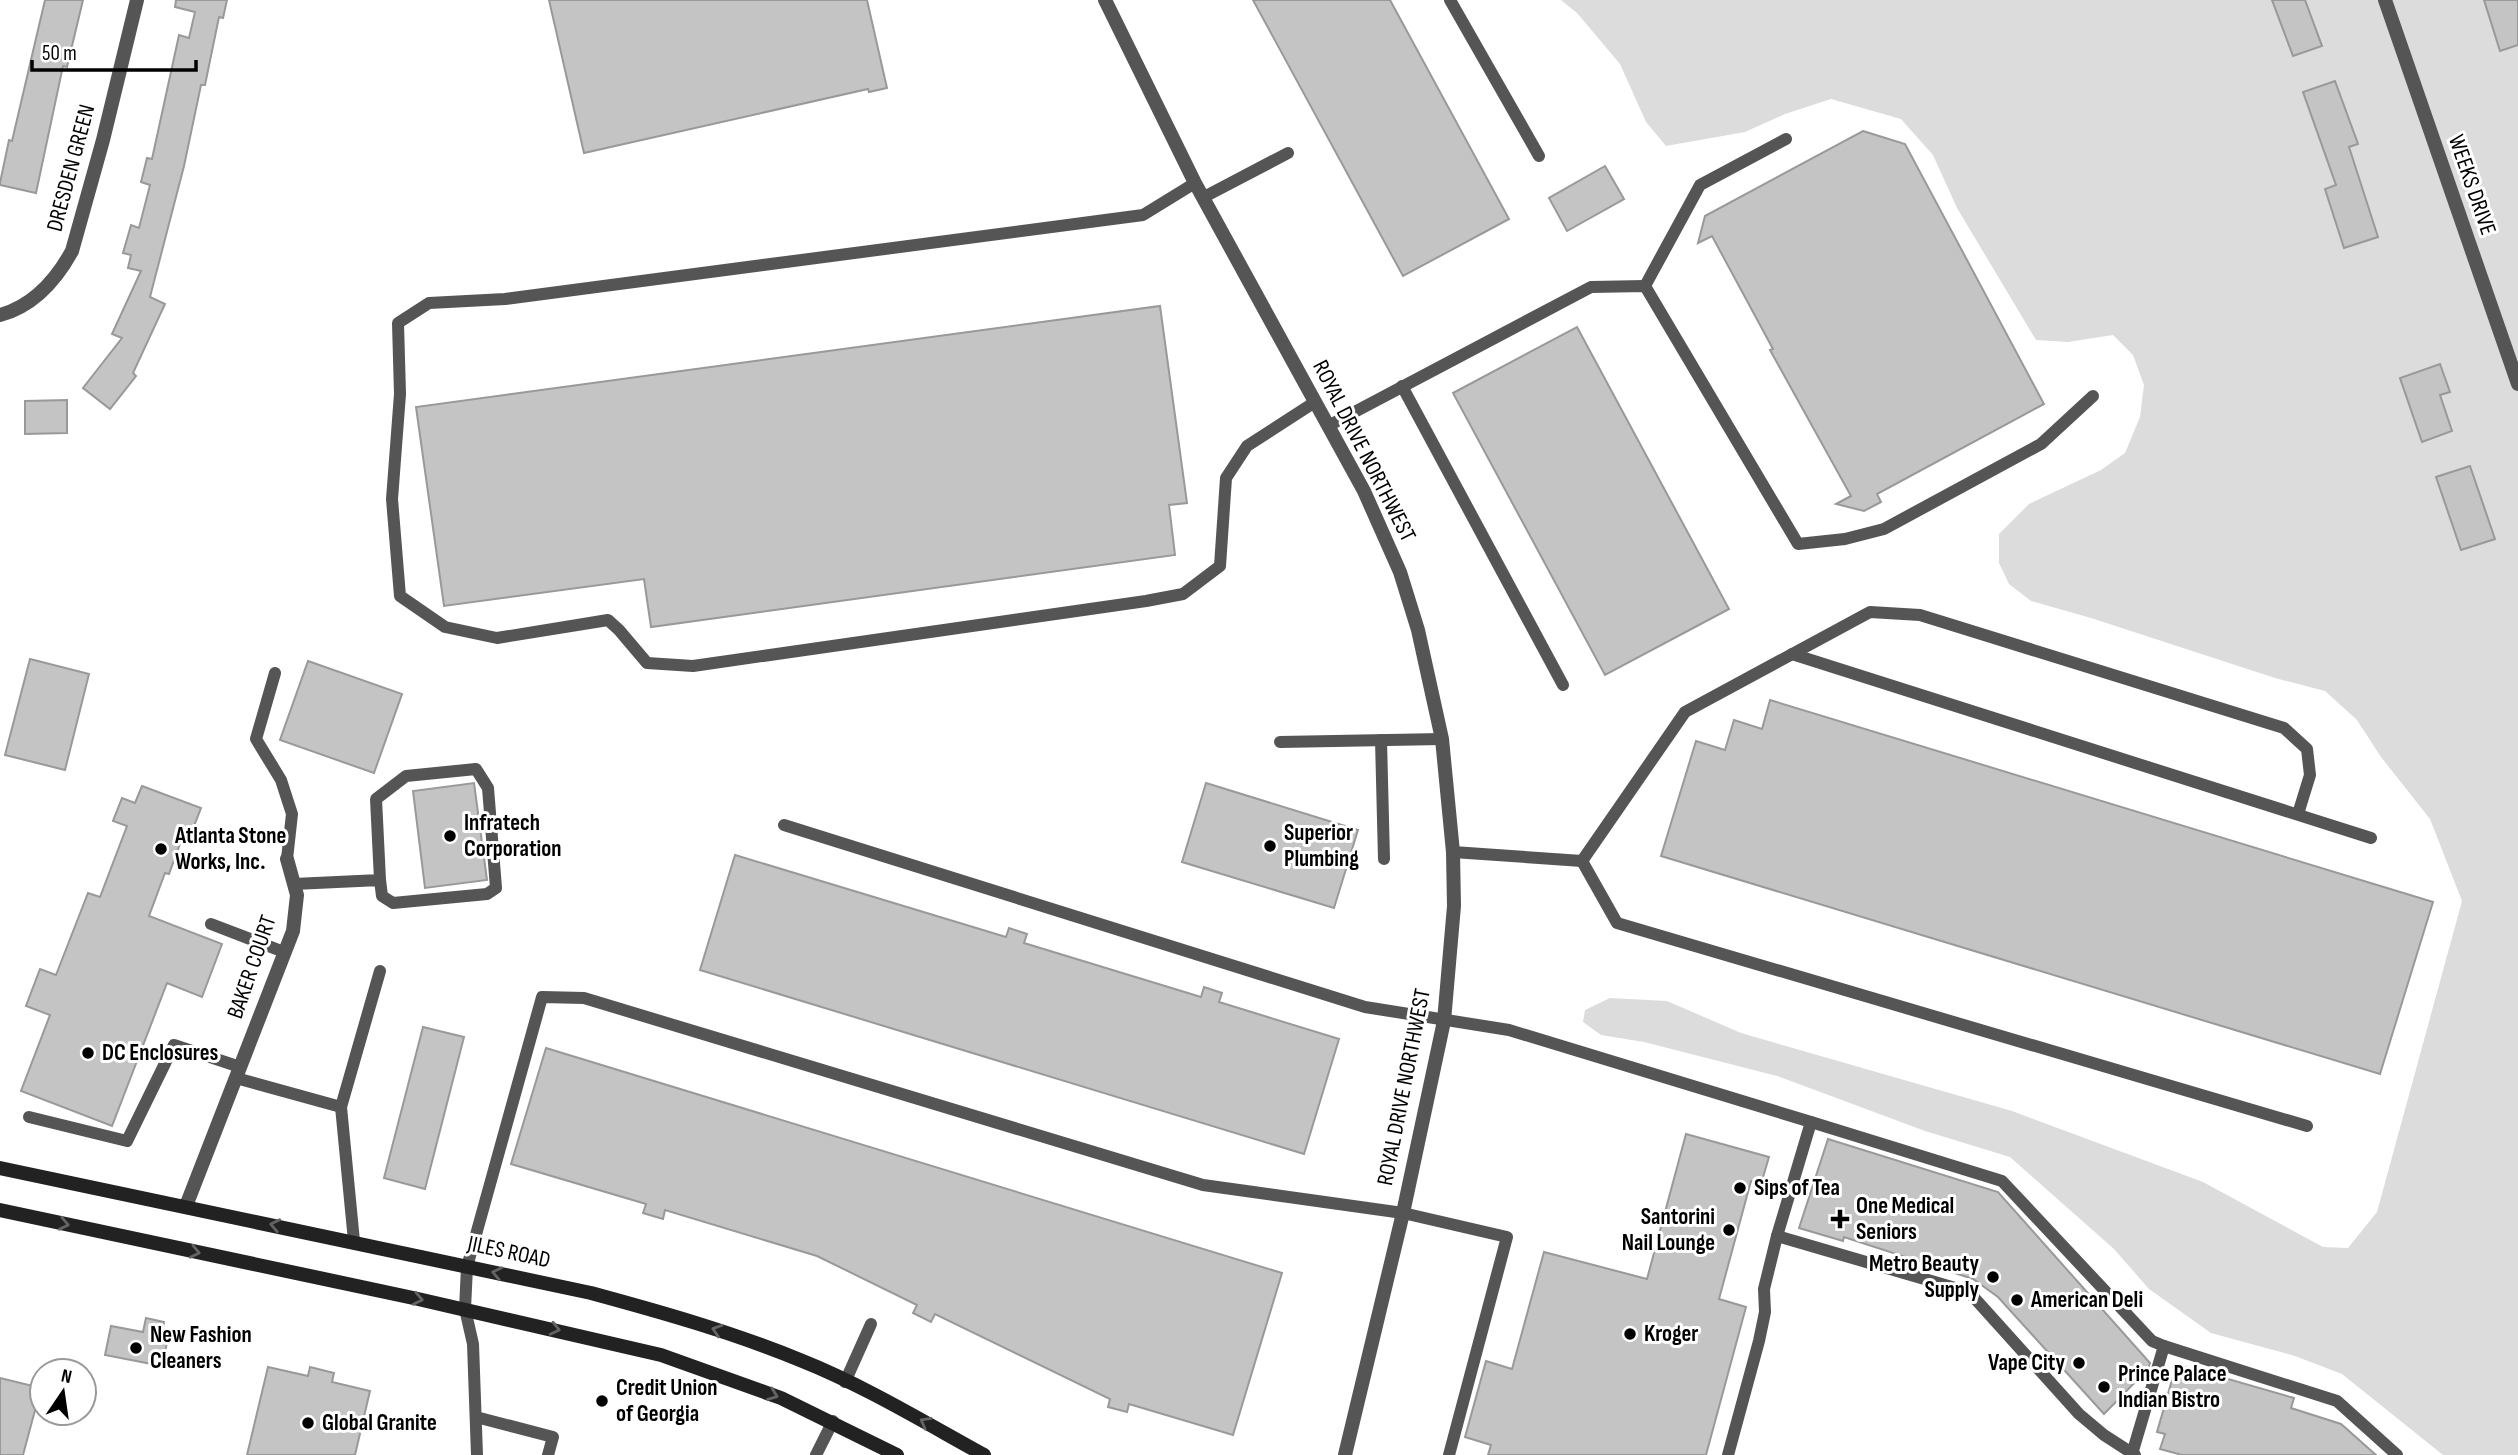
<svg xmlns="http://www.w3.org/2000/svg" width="2518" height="1455" viewBox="0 0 2518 1455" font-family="'Sofia Sans Condensed',sans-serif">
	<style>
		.green { fill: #dcdcdc }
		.building { fill: #c4c4c4; stroke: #999; stroke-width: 2 }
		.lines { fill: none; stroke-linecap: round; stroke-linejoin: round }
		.lane { stroke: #555; stroke-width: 12 }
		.street { stroke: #555; stroke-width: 14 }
		.secondary { stroke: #222; stroke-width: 14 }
		.oneway { stroke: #646464 }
		.poi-dot { fill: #000; stroke: #fff; stroke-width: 2.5 }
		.labels { text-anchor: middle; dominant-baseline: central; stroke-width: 6; stroke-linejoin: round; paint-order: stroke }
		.street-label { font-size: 23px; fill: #000; stroke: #fff }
		.poi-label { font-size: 23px; font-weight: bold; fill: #000; stroke: #fff; text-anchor: start }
	</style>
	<rect width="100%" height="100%" fill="#fff"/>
	<polygon class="green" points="1561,0 2518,0 2518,1455 2443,1455 2342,1374 2295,1356 2211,1333 2149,1289 2114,1249 2010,1157 1925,1131 1777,1076 1644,1042 1601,1035 1583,1022 1585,1010 1610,998 1667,1001 1741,1033 2012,1111 2203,1182 2323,1247 2348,1248 2377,1212 2462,901 2430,819 2381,757 2357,720 2325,691 2275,678 2091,618 2031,601 2009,584 1999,563 1999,534 2029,504 2101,470 2125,453 2140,417 2144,385 2133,355 2113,335 2068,342 2036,340 1957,208 1933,155 1901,119 1831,99 1785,114 1745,132 1666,146 1646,122 1620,64 1577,13"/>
	<g class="building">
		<polygon points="45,0 83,0 67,67 63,66 36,193 0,185 0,183 9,140 12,141"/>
		<polygon points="176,0 227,0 223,18 219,17 205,85 201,85 184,166 150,297 165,304 133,373 136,376 110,409 83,388 122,338 112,334 141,271 128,268 131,255 123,253 131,225 139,228 150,185 141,182 147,158 152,159 179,35 189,38 195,12 175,7"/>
		<polygon points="549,0 867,0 887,88 869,92 868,89 584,153"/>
		<polygon points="1253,0 1390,0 1509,219 1403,276"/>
		<polygon points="2272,0 2305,0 2322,46 2293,56"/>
		<polygon points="2484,0 2518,0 2518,45 2500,51"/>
		<polygon points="2335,81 2358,144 2349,147 2378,237 2344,248 2325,189 2336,185 2303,92"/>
		<polygon points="1863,131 1905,144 2044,404 1877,494 1881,502 1864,511 1836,504 1851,496 1770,350 1773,349 1712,236 1698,243 1705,216"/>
		<polygon points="1605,166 1624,199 1567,231 1549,198"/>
		<polygon points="1160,306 1187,503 1169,505 1175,555 651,627 644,579 444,606 416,407"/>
		<polygon points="1577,327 1729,609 1605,675 1453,393"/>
		<polygon points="2440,364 2450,392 2440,395 2452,431 2422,442 2400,378"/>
		<polygon points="67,400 67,433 25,434 25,401"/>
		<polygon points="2470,466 2495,539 2461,550 2436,477"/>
		<polygon points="30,659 89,674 65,770 5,755"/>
		<polygon points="308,661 402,694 374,773 280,740"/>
		<polygon points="1770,700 2433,902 2380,1074 1661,856 1696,741 1725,750 1734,720 1762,729"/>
		<polygon points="474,783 487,880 425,888 413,791"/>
		<polygon points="1206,783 1358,830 1334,908 1182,862"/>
		<polygon points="142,786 201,808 190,836 184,833 169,874 165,873 149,916 222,944 202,997 167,983 112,1126 21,1091 50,1015 26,1006 40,969 56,975 88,893 100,897 127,826 113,821 122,798 135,803"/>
		<polygon points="735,855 1006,937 1009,928 1027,934 1024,943 1201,997 1204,987 1222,993 1219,1002 1339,1039 1304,1154 700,970"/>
		<polygon points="423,1027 464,1037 425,1189 384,1178"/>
		<polygon points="546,1048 1282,1273 1233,1435 1129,1404 1127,1412 1108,1407 1110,1399 935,1314 931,1322 913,1313 917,1305 817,1256 665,1210 663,1219 643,1213 646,1204 511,1164"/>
		<polygon points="1686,1134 1769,1157 1761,1184 1751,1181 1719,1299 1746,1307 1706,1455 1488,1455 1491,1445 1465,1437 1486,1361 1512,1369 1544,1252 1647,1279"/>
		<polygon points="1828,1139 1998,1192 2150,1363 2148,1369 2104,1414 1998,1297 1973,1279 1844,1237 1843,1241 1799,1228"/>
		<polygon points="146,1318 164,1322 161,1336 168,1338 162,1366 105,1355 111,1326 143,1332"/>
		<polygon points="2176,1366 2183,1366 2294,1398 2291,1408 2341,1424 2376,1455 2182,1455 2160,1449 2165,1434 2157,1432"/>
		<polygon points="268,1367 308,1376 310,1367 334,1373 332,1382 370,1391 355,1455 247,1455"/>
		<polygon points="0,1378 41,1388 23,1455 0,1455"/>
	</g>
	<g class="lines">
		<g class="lane">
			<polyline points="1450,0 1539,156"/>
			<polyline points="1195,183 1143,215 505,299 429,303 398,323 400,394 392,499 400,596 445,627 497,638 608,620 619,630 647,663 693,666 1146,601 1183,594 1220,566 1226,478 1247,446 1315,402"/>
			<polyline points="1204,197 1288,153"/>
			<polyline points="1645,286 1700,185 1786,139"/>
			<polyline points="1402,386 1563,685"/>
			<polyline points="1328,426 1591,287 1645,286 1798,544 1845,539 1884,529 2041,444 2093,396"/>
			<polyline points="1792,654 2371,838"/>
			<polyline points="275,673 256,739 281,780 292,814 287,859"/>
			<polyline points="1381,740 1384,859"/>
			<polyline points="1280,742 1442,739"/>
			<polyline points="784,825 1365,1007 1509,1030 1811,1122 1777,1236 1764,1289 1765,1312 1759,1341 1728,1455"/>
			<polyline points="1453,852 1582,861"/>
			<polyline points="1582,861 1685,712 1870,612 1920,615 2284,728 2307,749 2310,775 2298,814"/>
			<polyline points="1582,861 1617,923 2307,1126"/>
			<polyline points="294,884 380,880 382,896 393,903 487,894 496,888 488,788 476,769 406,776 376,799 380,880"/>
			<polyline points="211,924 284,952"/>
			<polyline points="236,1078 341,1107 354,1241"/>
			<polyline points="341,1107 380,971"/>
			<polyline points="29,1117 127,1141 174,1045 240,1067"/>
			<polyline points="1811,1122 2002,1181 2152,1341 2164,1346 2132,1454"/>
			<polyline points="1777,1236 1969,1292 2079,1414 2104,1435 2135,1455"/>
			<polyline points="2164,1346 2337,1401 2397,1455"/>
			<polyline points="845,1382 871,1324"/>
			<polyline points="476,1417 553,1437 548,1455"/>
			<polyline points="477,1455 473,1344 465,1309 467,1267 542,997 584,998 1203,1185 1403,1213 1507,1237 1449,1455"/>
			<polyline points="816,1455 833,1421"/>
		</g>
		<g class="street">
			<polyline points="1105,0 1195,183 1364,491 1400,572 1418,630 1442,739 1453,852 1454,906 1444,1021 1403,1213 1345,1455"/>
			<polyline points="2385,0 2518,384"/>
			<path d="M0 315C33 306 56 280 72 251L103 140 137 0"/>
			<polyline points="186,1206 293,931 297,895 287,859"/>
		</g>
		<g class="secondary">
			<path d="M0 1168 591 1293C661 1312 732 1332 800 1360 863 1385 924 1422 984 1455"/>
			<polyline points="0,1210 418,1299 661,1355 781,1398 897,1455"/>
		</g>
	</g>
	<defs><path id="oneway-chevron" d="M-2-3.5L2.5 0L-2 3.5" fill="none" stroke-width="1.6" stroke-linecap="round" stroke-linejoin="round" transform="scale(1.75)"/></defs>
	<g class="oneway">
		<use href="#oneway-chevron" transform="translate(64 1224) rotate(12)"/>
		<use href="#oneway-chevron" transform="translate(275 1225) rotate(-168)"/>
		<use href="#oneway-chevron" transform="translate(195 1252) rotate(12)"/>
		<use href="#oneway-chevron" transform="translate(497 1273) rotate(-168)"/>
		<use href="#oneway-chevron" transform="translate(418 1299) rotate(12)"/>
		<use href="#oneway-chevron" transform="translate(555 1329) rotate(13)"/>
		<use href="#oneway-chevron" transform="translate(717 1330) rotate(-162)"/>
		<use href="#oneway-chevron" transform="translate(773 1395) rotate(21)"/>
		<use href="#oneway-chevron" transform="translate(925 1422) rotate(-151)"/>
	</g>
	<g class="poi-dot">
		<circle cx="450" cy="836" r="7"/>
		<circle cx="1270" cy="846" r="7"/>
		<circle cx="161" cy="849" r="7"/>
		<circle cx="88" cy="1053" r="7"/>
		<circle cx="1740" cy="1188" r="7"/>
		<path d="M1836.5 1208.5h7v7h7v7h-7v7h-7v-7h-7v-7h7z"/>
		<circle cx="1729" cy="1230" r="7"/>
		<circle cx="1993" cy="1277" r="7"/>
		<circle cx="2017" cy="1300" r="7"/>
		<circle cx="1630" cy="1334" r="7"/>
		<circle cx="136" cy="1348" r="7"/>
		<circle cx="2079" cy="1363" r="7"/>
		<circle cx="2104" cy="1387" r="7"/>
		<circle cx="602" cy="1401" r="7"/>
		<circle cx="308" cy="1423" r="7"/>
	</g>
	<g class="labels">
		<g class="street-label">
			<text transform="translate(71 168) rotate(-75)">DRESDEN GREEN</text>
			<text transform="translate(2472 185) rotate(71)">WEEKS DRIVE</text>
			<text transform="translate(1364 451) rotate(63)">ROYAL DRIVE NORTHWEST</text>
			<text transform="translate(252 967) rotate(-71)">BAKER COURT</text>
			<text transform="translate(1404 1087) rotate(-79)">ROYAL DRIVE NORTHWEST</text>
			<text transform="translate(509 1252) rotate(12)">JILES ROAD</text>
		</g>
		<g class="poi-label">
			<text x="464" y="823">Infratech<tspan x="464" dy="26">Corporation</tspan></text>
			<text x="1284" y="833">Superior<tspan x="1284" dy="26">Plumbing</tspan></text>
			<text x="175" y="836">Atlanta Stone<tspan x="175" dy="26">Works, Inc.</tspan></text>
			<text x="102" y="1053">DC Enclosures</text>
			<text x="1754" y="1188">Sips of Tea</text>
			<text x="1856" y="1206">One Medical<tspan x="1856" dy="26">Seniors</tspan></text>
			<text x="1715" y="1217" text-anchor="end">Santorini<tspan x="1715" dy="26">Nail Lounge</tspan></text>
			<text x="1979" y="1264" text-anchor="end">Metro Beauty<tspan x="1979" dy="26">Supply</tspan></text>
			<text x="2031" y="1300">American Deli</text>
			<text x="1644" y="1334">Kroger</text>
			<text x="150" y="1335">New Fashion<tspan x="150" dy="26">Cleaners</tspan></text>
			<text x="2065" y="1363" text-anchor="end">Vape City</text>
			<text x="2118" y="1374">Prince Palace<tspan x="2118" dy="26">Indian Bistro</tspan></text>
			<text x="616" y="1388">Credit Union<tspan x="616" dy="26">of Georgia</tspan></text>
			<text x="322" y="1423">Global Granite</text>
		</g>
	</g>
	<g transform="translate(63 1392) rotate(13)"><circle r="33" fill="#ffffff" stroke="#999999" stroke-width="2"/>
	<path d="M0-5L12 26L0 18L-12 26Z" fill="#000000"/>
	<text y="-10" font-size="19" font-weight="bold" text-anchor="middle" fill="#000000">N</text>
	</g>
	<path d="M32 60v10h164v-10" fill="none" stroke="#000000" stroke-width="3.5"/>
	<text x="42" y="60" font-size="21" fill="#000000" stroke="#ffffff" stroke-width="5" paint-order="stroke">50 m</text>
</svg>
